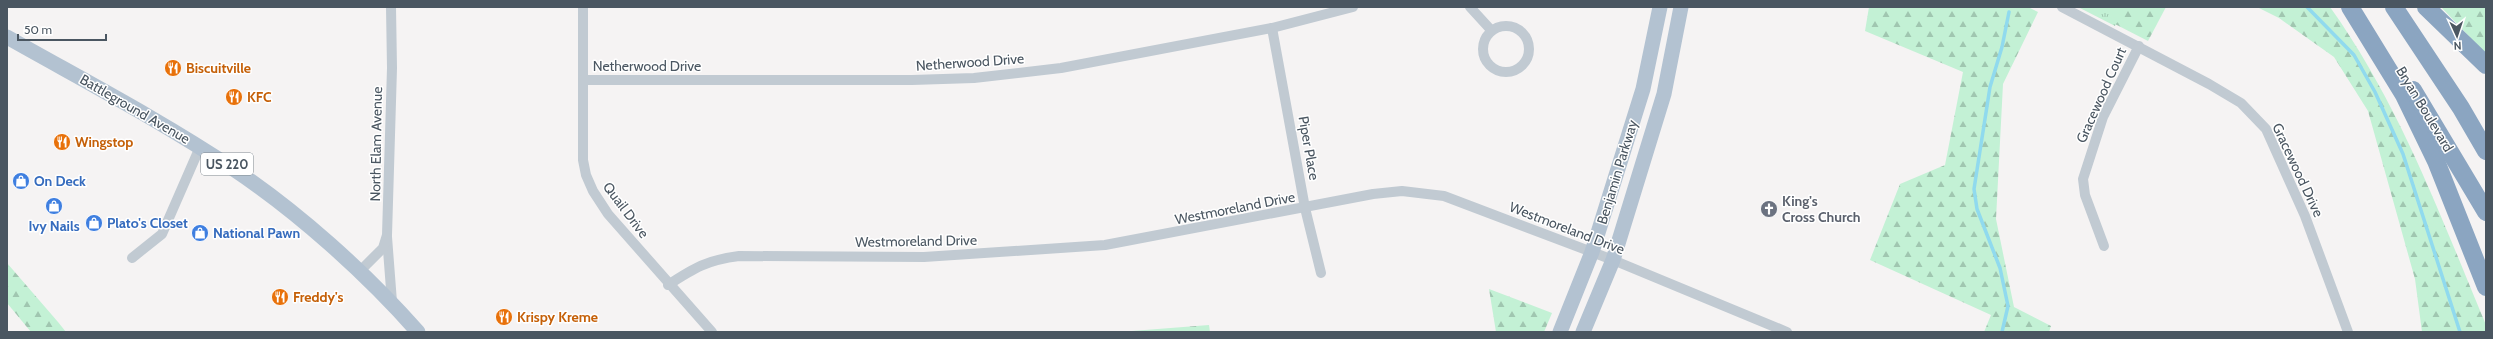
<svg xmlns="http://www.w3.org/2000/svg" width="2493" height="339" viewBox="0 0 2493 339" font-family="Cabin,sans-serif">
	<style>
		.forest { fill: url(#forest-firs) }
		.park { fill: url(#park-tufts) }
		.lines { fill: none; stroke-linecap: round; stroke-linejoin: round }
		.stream { stroke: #90daee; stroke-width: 3.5 }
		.street { stroke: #c1cad2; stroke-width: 10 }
		.primary { stroke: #b3c2d1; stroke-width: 15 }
		.highway { stroke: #8ba5c1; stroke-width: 18 }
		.labels { text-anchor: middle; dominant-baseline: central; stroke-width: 3; stroke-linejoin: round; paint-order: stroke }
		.shield { fill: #fff; stroke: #808990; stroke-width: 1 }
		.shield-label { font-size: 13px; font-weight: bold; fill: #4a5661 }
		.street-label { font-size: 14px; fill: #4a5661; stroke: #fff }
		.food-label { font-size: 14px; font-weight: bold; fill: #c56008; stroke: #fff; text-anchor: start }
		.shop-label { font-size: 14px; font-weight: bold; fill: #366cbe; stroke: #fff; text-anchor: start }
		.worship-label { font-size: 14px; font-weight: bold; fill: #5b616d; stroke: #fff; text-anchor: start }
	</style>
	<defs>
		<pattern id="forest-firs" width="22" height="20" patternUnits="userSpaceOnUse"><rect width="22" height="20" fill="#c3f1d5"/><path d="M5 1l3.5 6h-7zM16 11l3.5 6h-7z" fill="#a0c6b0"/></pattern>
		<pattern id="park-tufts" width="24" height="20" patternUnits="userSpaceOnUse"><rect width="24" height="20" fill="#c3f1d5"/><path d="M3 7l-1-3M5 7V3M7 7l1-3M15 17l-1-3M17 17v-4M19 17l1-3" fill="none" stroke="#a0c6b0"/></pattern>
	</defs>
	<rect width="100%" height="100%" fill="#f5f3f3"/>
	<g class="forest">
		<polygon points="1869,7 2028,7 2038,12 2003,84 1996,219 2014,307 2051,326 2049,332 1984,332 1991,315 1870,260 1900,184 1945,165 1963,72 1865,31"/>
		<polygon points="2119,7 2166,7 2148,41 2111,22"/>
		<path d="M2257 7H2330C2400 105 2440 215 2486 325V332H2422L2415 279 2368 111 2334 57 2279 18Z"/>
		<polygon points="2441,7 2486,7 2486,54"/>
		<polygon points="7,263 58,322 66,332 31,332 7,303"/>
		<polygon points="1489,289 1552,313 1544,332 1496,332"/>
		<polygon points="1209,325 1210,332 1119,332"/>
	</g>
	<polygon class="park" points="2078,7 2128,7 2115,26"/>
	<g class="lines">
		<g class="stream">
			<polyline points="2307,7 2354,55 2375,92 2403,154 2460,332"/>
			<polyline points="2002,332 2008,306 2000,268 1977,209 1974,189 1990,87 2002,47 2009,12"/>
		</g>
		<g class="street">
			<polyline points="583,7 583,160 586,175 593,191 608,214 712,332"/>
			<polyline points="1470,7 1491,30"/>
			<polyline points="2062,7 2209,84 2241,103 2266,129 2305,216 2348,332"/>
			<circle cx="1506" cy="49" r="23"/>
			<polyline points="1272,28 1305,208 1321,273"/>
			<polyline points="583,80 912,80 974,78 1061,68 1272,28 1353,7"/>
			<polyline points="387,237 392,302"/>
			<polyline points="2104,246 2085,195 2083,179 2103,117 2139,46"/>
			<polyline points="132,258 162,234 200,147"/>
			<polyline points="360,271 383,248 387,235 392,68 391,7"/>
			<path d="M668 285C694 268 707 260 739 256L924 257 1105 245 1373 194 1402 191 1444 196 1613 260 1787 332"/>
		</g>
		<g class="primary">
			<path d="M7 37C83 80 160 120 232 168 298 212 366 273 418 332"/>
			<polyline points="1560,332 1592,252 1643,89 1660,7"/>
			<polyline points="1583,332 1613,260 1664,94 1681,7"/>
		</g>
		<g class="highway">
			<polyline points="2350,7 2404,95 2436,161 2486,287"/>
			<polyline points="2394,7 2461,108 2486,151"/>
			<polyline points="2426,7 2486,65"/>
			<polyline points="2413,90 2486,212"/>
		</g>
	</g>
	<defs>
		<g id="restaurant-disc" transform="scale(0.9)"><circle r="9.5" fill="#e8710a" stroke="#fff"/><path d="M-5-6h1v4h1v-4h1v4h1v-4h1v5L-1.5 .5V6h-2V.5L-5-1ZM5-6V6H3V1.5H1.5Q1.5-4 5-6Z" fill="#fff"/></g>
		<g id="shop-disc" transform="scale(0.9)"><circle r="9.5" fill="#3f7fe0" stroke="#fff"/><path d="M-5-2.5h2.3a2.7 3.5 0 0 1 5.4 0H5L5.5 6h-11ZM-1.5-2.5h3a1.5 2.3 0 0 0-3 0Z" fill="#fff"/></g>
		<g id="church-disc" transform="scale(0.9)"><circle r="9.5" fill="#6b7280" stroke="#fff"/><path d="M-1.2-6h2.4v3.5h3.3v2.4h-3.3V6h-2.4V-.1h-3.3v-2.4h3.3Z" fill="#fff"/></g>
	</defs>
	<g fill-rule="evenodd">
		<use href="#restaurant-disc" x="173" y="68"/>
		<use href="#restaurant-disc" x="234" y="97"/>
		<use href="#restaurant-disc" x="62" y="142"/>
		<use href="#shop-disc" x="21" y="181"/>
		<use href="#shop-disc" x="54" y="206"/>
		<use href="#church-disc" x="1769" y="209"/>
		<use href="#shop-disc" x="94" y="223"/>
		<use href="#shop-disc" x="200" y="233"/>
		<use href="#restaurant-disc" x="280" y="297"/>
		<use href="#restaurant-disc" x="504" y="317"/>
	</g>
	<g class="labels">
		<rect class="shield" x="201" y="153" width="52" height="22" rx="3"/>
		<g class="shield-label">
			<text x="227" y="164">US 220</text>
		</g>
		<g class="street-label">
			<text transform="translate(970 62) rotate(-4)">Netherwood Drive</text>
			<text x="647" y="66">Netherwood Drive</text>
			<text transform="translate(2101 95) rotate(-66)">Gracewood Court</text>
			<text transform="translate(135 109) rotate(30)">Battleground Avenue</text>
			<text transform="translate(2425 109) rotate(59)">Bryan Boulevard</text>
			<text transform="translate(376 144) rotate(-89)">North Elam Avenue</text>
			<text transform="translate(1309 148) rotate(80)">Piper Place</text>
			<text transform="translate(2298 170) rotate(65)">Gracewood Drive</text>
			<text transform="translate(1617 172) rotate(-73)">Benjamin Parkway</text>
			<text transform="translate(1235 208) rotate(-11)">Westmoreland Drive</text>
			<text transform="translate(626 210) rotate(53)">Quail Drive</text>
			<text transform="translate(1567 228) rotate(21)">Westmoreland Drive</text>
			<text transform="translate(916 241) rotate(-1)">Westmoreland Drive</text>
		</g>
		<g class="food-label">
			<text x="186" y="68">Biscuitville</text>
			<text x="247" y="97">KFC</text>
			<text x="75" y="142">Wingstop</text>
			<text x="293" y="297">Freddy's</text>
			<text x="517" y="317">Krispy Kreme</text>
		</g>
		<g class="shop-label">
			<text x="34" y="181">On Deck</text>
			<text x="107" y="223">Plato's Closet</text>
			<text x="54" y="226" text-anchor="middle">Ivy Nails</text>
			<text x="213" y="233">National Pawn</text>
		</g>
		<g class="worship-label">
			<text x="1782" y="201">King's<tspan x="1782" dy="16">Cross Church</tspan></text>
		</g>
	</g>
	<rect width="2493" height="339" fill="none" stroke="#4a5661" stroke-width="16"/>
	<g transform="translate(2457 36) rotate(177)" stroke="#ffffff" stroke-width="3" paint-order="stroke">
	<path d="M0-3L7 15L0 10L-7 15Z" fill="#4a5661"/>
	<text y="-6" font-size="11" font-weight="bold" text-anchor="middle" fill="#4a5661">N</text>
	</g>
	<path d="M18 34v6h88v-6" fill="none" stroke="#4a5661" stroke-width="2"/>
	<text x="24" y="34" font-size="12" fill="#4a5661" stroke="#ffffff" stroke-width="3" paint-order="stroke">50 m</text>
</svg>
